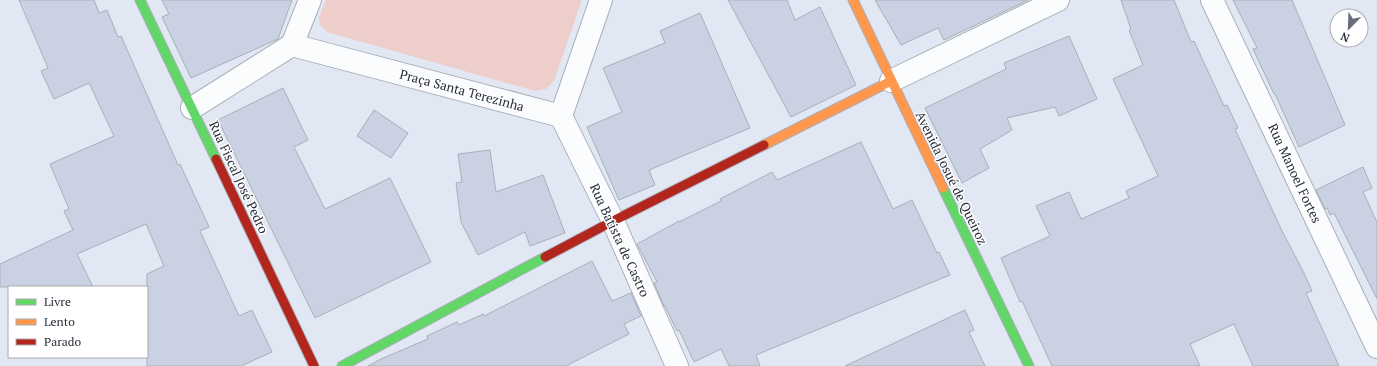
<svg xmlns="http://www.w3.org/2000/svg" width="1377" height="366" viewBox="0 0 1377 366" font-family="'PT Serif',serif">
	<style>
		.green { fill: #edceca }
		.building { fill: #c9d1e3; stroke: #a9afb9 }
		.lines { fill: none; stroke-linecap: round; stroke-linejoin: round }
		.street-casing { stroke: #aaafba; stroke-width: 24 }
		.fast-casing { stroke: #aaafba; stroke-width: 11 }
		.slow-casing { stroke: #aaafba; stroke-width: 11 }
		.jam-casing { stroke: #aaafba; stroke-width: 11 }
		.street { stroke: #fafcfd; stroke-width: 22 }
		.fast { stroke: #63d668; stroke-width: 9 }
		.slow { stroke: #ff974d; stroke-width: 9 }
		.jam { stroke: #b3261e; stroke-width: 9 }
		.labels { text-anchor: middle; dominant-baseline: central; stroke-width: 3; stroke-linejoin: round; paint-order: stroke }
		.street-label { font-size: 13px; fill: #272d38; stroke: #fff }
	</style>
	<rect width="100%" height="100%" fill="#e1e8f4"/>
	<polygon class="green" points="326,0 582,0 554,81 546,89 535,91 327,32 320,25 319,17"/>
	<g class="building">
		<polygon points="19,0 94,0 99,13 107,10 118,37 121,36 178,165 180,164 209,227 200,231 239,316 252,310 272,352 241,366 147,366 147,274 164,266 146,224 77,254 93,287 0,287 0,264 73,230 64,211 69,209 50,164 114,136 89,83 54,99 41,71 48,68"/>
		<polygon points="162,0 292,0 278,39 191,78 162,17 169,14"/>
		<polygon points="728,0 787,0 795,20 820,7 856,85 791,117"/>
		<polygon points="875,0 1028,0 944,40 938,28 901,45"/>
		<polygon points="1121,0 1174,0 1191,42 1194,41 1224,106 1227,105 1238,128 1235,129 1282,231 1303,271 1312,291 1306,293 1339,366 1253,366 1234,324 1190,344 1200,366 1052,366 1022,301 1020,302 1001,258 1050,236 1036,206 1069,192 1081,219 1129,198 1126,191 1158,176 1113,79 1143,65 1129,30 1131,29"/>
		<polygon points="1233,0 1292,0 1345,125 1299,147 1275,94 1274,94 1253,49 1257,48"/>
		<polygon points="700,13 750,128 649,170 655,185 619,200 587,127 622,112 603,68 665,43 660,31"/>
		<polygon points="1069,36 1097,99 1059,116 1055,107 1007,118 1012,130 980,149 989,168 962,183 925,108 1006,69 1004,63"/>
		<polygon points="283,88 308,140 294,147 325,209 390,178 431,262 315,318 218,120"/>
		<polygon points="374,110 408,133 391,158 357,136"/>
		<polygon points="861,142 893,209 912,200 937,253 939,252 950,275 756,355 760,366 729,366 721,349 694,362 679,330 677,331 665,306 664,306 654,283 657,282 637,244 679,221 679,222 721,201 720,199 772,172 777,180"/>
		<polygon points="490,150 496,192 543,175 565,233 530,246 525,232 478,255 461,222 456,183 462,182 458,154"/>
		<polygon points="1363,167 1372,188 1363,192 1377,222 1377,299 1334,213 1330,215 1327,208 1325,209 1316,190"/>
		<polygon points="592,261 612,301 631,293 641,316 624,324 629,334 566,366 368,366 381,359 428,339 427,336 457,322 459,325 483,314 484,316"/>
		<polygon points="965,310 974,330 969,332 985,366 845,366"/>
	</g>
	<g class="lines">
		<g class="street-casing">
			<g id="street">
				<polyline points="1212,0 1377,347"/>
				<polyline points="292,45 561,116"/>
				<polyline points="292,45 310,0"/>
				<polyline points="891,81 1058,0"/>
				<polyline points="192,108 292,45"/>
				<polyline points="561,116 613,221 677,366"/>
				<polyline points="561,116 601,0"/>
			</g>
		</g>
		<g class="fast-casing">
			<g id="fast">
				<polyline points="140,0 216,159"/>
				<polyline points="943,188 1029,366"/>
				<polyline points="342,366 545,257"/>
			</g>
		</g>
		<g class="slow-casing">
			<g id="slow">
				<polyline points="853,0 943,188"/>
				<polyline points="764,145 891,81"/>
			</g>
		</g>
		<g class="jam-casing">
			<g id="jam">
				<polyline points="216,159 314,366"/>
				<polyline points="545,257 613,221 764,145"/>
			</g>
		</g>
		<use href="#street" class="street"/>
		<use href="#fast" class="fast"/>
		<use href="#slow" class="slow"/>
		<use href="#jam" class="jam"/>
	</g>
	<g class="labels">
		<g class="street-label">
			<text transform="translate(462 90) rotate(15)">Praça Santa Terezinha</text>
			<text transform="translate(1295 173) rotate(65)">Rua Manoel Fortes</text>
			<text transform="translate(239 177) rotate(65)">Rua Fiscal José Pedro</text>
			<text transform="translate(952 178) rotate(64)">Avenida Josué de Queiroz</text>
			<text transform="translate(620 240) rotate(65)">Rua Batista de Castro</text>
		</g>
	</g>
	<rect x="8" y="286" width="140" height="72" fill="#ffffff" stroke="#a9abaf"/>
	<rect x="16" y="299" width="20" height="6" fill="#63d668" stroke="#a9abaf"/>
	<text x="44" y="306" font-size="12" fill="#272d38">Livre</text>
	<rect x="16" y="319" width="20" height="6" fill="#ff974d" stroke="#a9abaf"/>
	<text x="44" y="326" font-size="12" fill="#272d38">Lento</text>
	<rect x="16" y="339" width="20" height="6" fill="#b3261e" stroke="#a9abaf"/>
	<text x="44" y="346" font-size="12" fill="#272d38">Parado</text>
	<g transform="translate(1349 28) rotate(203)"><circle r="19" fill="#ffffff" stroke="#a9abaf"/>
	<path d="M0-3L7 15L0 10L-7 15Z" fill="#686e7a"/>
	<text y="-6" font-size="11" font-weight="bold" text-anchor="middle" fill="#272d38">N</text>
	</g>
</svg>
